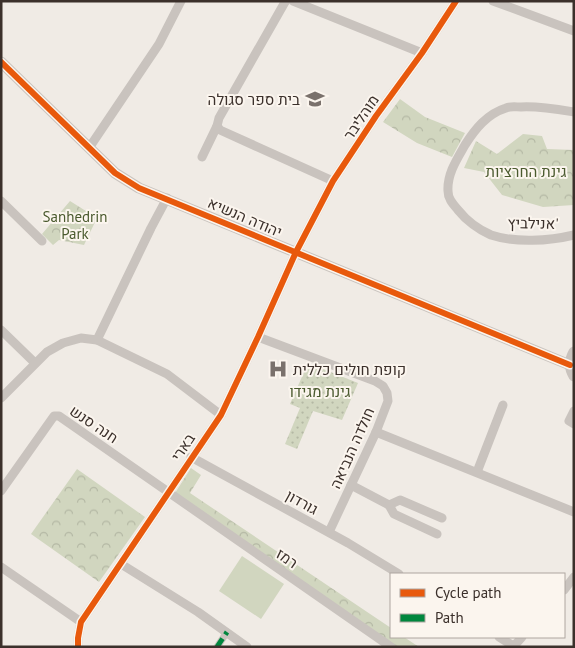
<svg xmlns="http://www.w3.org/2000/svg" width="575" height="648" viewBox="0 0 575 648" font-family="'PT Sans',Heebo,sans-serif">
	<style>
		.grass { fill: url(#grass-dots) }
		.park { fill: url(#park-crowns) }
		.pitch { fill: #d1d6bf }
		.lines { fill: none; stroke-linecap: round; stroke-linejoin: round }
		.pedestrian { stroke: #c9c3be; stroke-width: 7 }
		.minor { stroke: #c9c3be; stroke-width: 9 }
		.tertiary { stroke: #c9c3be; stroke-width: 11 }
		.quiet { stroke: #00873e; stroke-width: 5; stroke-dasharray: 10 5; stroke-linecap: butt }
		.cycleway-casing { stroke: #fbf5ee; stroke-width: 9 }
		.cycleway { stroke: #e8590c; stroke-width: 6 }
		.labels { text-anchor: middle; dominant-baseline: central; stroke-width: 4; stroke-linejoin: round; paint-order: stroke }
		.poi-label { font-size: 15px; fill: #3b302b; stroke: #fbf5ee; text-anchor: end }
		.street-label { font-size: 15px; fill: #3b302b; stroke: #fbf5ee }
		.park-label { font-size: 15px; fill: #4a5a2e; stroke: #fbf5ee }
	</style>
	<defs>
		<pattern id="grass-dots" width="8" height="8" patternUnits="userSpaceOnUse" patternTransform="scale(1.25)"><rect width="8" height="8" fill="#d1d6bf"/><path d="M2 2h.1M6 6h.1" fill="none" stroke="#b4b8a4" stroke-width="1.8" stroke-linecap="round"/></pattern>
		<pattern id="park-crowns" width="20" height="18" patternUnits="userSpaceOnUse" patternTransform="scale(1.25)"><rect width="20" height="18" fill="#d1d6bf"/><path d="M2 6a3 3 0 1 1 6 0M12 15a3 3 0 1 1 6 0" fill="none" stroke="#b4b8a4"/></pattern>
	</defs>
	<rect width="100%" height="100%" fill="#f0ebe5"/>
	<polygon class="grass" points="308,363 358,383 342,420 313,411 297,449 285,444 300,408 290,404"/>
	<g class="park">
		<polygon points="400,99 425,117 465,133 452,157 417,143 383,122"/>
		<polygon points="523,134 542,136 547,149 574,150 574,205 543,207 502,195 484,172 464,168 476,141 497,154"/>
		<polygon points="70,201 97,218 84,245 59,240 53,245 42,234"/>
		<polygon points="191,468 201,475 190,493 391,628 391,637 404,637 419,647 397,647 175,493"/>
		<polygon points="77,469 145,517 99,582 31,534"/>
	</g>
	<polygon class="pitch" points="242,556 284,584 261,619 219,591"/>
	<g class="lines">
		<polyline class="pedestrian" points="217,647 227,632"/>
		<g class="minor">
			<polyline points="293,1 422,53"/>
			<polyline points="493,1 574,31"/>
			<path d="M574 112C556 109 539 106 521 107 516 107 510 106 506 108 487 114 475 129 465 145 457 159 447 174 448 191 448 199 453 204 458 210 466 220 479 230 491 235 515 243 549 241 574 235"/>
			<polyline points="217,126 220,130 333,181"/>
			<polyline points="89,148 159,44 181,1"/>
			<polyline points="202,157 217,126 219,118 285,2 286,1"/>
			<polyline points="1,201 42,241"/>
			<polyline points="1,330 35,363"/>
			<polyline points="258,337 375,381 383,386 387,393 388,401 376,432 329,532"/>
			<polyline points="97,340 151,228 167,198"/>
			<polyline points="1,398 47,352 63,343 81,338 97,340 167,374 221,415"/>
			<polyline points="574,411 569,421 574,424"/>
			<polyline points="376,432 574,512"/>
			<polyline points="191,457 348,543 399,574"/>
			<polyline points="477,472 503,405"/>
			<polyline points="351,485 389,505 400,500 442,518"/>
			<polyline points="1,491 54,416 59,416 391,647"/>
			<polyline points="389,505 394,514 437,534"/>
			<polyline points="121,564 198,612 247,647"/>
			<polyline points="1,567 81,622"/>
			<polyline points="564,590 574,577"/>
			<polyline points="499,637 515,647"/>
			<polyline points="514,646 522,637"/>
			<polyline points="78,647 78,638 81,622 221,415 258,337 296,252 333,181 376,116 422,53 456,1"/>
		</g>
		<g class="tertiary">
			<polyline points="1,62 115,173 139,188 570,365"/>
			<path d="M574 352C569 361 569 368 574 376"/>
		</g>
		<polyline class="quiet" points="217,647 227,632"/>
		<g class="cycleway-casing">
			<g id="cycleway">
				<polyline points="1,62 115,173 139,188 570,365"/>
				<polyline points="78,647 78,638 81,622 221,415 258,337 296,252 333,181 376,116 422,53 456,1"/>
			</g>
		</g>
		<use href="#cycleway" class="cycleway"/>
	</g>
	<defs>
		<g id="school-bare" transform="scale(1.5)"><path d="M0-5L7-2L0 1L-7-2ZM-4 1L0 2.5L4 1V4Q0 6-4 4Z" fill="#7a716c" stroke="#fbf5ee" stroke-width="2.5" paint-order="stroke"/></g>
		<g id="hospital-bare" transform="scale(1.5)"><path d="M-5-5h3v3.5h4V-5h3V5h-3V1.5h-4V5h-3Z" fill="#7a716c" stroke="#fbf5ee" stroke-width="2.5" paint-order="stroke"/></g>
	</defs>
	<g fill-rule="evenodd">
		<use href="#school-bare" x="315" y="99"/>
		<use href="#hospital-bare" x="278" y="369"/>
	</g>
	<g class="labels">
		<g class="poi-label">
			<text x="300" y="99">בית ספר סגולה</text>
			<text x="293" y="369" text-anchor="start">קופת חולים כללית</text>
		</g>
		<g class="street-label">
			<text transform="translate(361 117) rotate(-56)">מוהליבר</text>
			<text transform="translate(245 217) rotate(23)">יהודה הנשיא</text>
			<text transform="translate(533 223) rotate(1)">אנילביץ'</text>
			<text transform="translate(94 424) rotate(34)">חנה סנש</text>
			<text transform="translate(183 447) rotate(-56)">בארי</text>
			<text transform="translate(352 448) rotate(-66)">חולדה הנביאה</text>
			<text transform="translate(302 502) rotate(29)">גורדון</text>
			<text transform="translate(287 558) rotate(35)">רמז</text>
		</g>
		<g class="park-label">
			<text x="526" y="171">גינת החרציות</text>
			<text x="75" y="216">Sanhedrin<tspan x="75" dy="17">Park</tspan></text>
			<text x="320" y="391">גינת מגידו</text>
		</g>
	</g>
	<rect width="575" height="648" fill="none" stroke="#3b302b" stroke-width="5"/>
	<rect x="390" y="573" width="175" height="65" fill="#fbf5ee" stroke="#aea6a0"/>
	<rect x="400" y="589" width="25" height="8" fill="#e8590c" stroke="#aea6a0"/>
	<text x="435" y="598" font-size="15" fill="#3b302b">Cycle path</text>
	<rect x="400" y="614" width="25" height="8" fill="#00873e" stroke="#aea6a0"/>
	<text x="435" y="623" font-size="15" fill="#3b302b">Path</text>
</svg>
